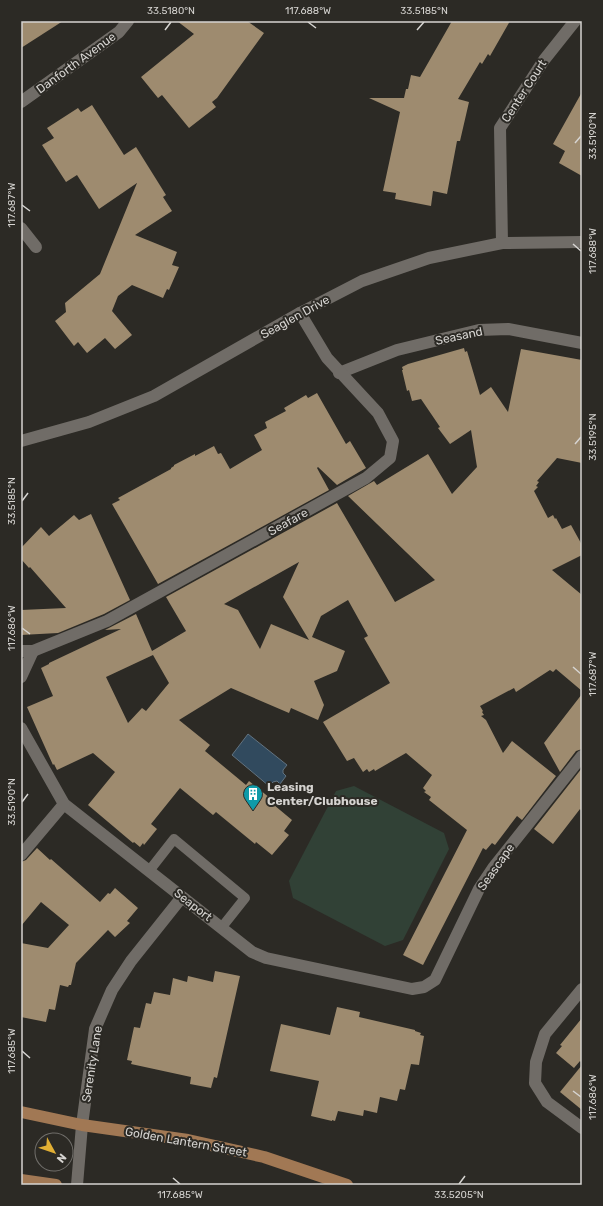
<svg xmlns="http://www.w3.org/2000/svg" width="603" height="1206" viewBox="0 0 603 1206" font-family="Rubik,sans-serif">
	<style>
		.green { fill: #314136 }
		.water { fill: #314a5e; stroke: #627380 }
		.building { fill: #9e8b6f; fill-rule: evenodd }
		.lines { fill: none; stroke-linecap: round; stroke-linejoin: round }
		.lane { stroke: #706c67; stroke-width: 10 }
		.street { stroke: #706c67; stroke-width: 12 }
		.secondary { stroke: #706c67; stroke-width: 12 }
		.primary { stroke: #a17854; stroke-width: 12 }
		.ticks { fill: none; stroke: #d6d4d1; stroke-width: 1.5 }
		.labels { text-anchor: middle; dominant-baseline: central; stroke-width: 4; stroke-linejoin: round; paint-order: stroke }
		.street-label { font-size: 12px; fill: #d6d4d1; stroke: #2c2a25 }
		.poi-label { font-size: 12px; font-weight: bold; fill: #d6d4d1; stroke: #2c2a25; text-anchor: start }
		.neatline { fill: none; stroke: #d6d4d1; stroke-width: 1.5 }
		.ticks-label { font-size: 10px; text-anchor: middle; fill: #d6d4d1 }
	</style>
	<rect width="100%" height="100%" fill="#2c2a25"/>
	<polygon class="green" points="354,786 444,833 449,849 403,940 385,946 293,898 289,881 336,791"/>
	<polygon class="water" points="248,734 287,765 283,770 283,773 286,776 280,784 277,781 273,782 269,786 232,755"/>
	<g class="building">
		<polygon points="21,21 63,21 21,48"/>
		<polygon points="177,21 247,21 264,33 217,98 212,102 216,107 189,128 162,95 158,98 141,77 194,34"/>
		<polygon points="452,21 510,21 490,56 488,54 482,64 480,62 458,99 469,102 460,141 457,141 447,194 433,191 431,206 395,199 396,193 383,191 400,112 369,98 404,98 406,89 408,89 411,75 420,77"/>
		<polygon points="582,92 582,176 559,163 565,151 553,144"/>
		<polygon points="92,105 124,155 136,147 166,195 163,197 172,211 135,235 177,252 172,265 179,267 169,290 167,289 163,298 132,285 118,296 112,311 132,335 115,349 105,338 87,353 78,342 74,346 55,321 66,312 65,303 100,274 137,183 99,209 77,175 66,182 42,145 54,138 47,128 78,108 81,112"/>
		<path d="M464 348 465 352 467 351 480 395 491 387 508 412 521 349 582 360V463L557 458 537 481 539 482 536 486 538 487 534 491 548 518 553 515 555 519 556 518 562 529 571 525 582 545V555L552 570 582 595V691L556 669 553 672 550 670 516 692 514 688 480 706 483 711 482 712 484 715 481 716 486 720 503 753 512 741 556 776 522 820 517 816 495 845 492 843 486 850 483 848 423 965 403 955 467 830 429 800 431 797 424 792 426 791 423 788 432 775 406 753 375 771 374 769 369 772 367 769 363 772 354 758 347 761 323 722 390 683 364 638 368 636 348 600 321 616 312 637 345 651 337 671 314 681 324 705 318 720 291 708 289 713 231 688 179 720 210 745 205 751 246 785 249 781 276 803 274 805 292 820 284 831 289 835 272 855 256 842 255 844 216 812 213 815 180 788 151 824 157 829 144 845 143 843 140 847 134 842 133 843 88 805 115 772 93 753 57 770 54 764 53 765 27 707 53 696 41 668 49 664V663L121 629 105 630 136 614 152 651 186 631 166 597 337 503 395 602 435 580 348 496 374 481 377 485 428 454 452 494 477 467 471 430 450 444 438 428 440 427 421 399 412 401 409 390 407 391 402 370H403L402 367 408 364ZM299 562 283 597 309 640 271 624 260 649 238 610 224 604ZM153 655 169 683 146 711 142 708 128 723 106 677Z"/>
		<polygon points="317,393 346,444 350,441 366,468 337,485 318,467 317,468 329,490 158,584 112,504 120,500 118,498 171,469 171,468 174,466 174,465 195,454 195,456 214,446 218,454 221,453 230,469 262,450 254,435 267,428 265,422 286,411 284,408 306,395 308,398"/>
		<polygon points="91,514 130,600 104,614 58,633 21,635 21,610 66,608 30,567 29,568 21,559 21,548 41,527 49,536 74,515 79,520"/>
		<polygon points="582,694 582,749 576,751 560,772 544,743"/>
		<polygon points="582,768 582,812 580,809 553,844 534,829"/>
		<polygon points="37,848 50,860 51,859 100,902 108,893 110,894 115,888 138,908 127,921 130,923 115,937 108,930 76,963 71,985 69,985 68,987 60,985 55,1010 49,1009 46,1022 21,1017 21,943 48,948 69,925 41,902 21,926 21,862 26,860"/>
		<polygon points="215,971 240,976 217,1078 214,1077 211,1088 190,1084 191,1077 131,1064 132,1061 127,1060 134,1027 140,1028 146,1003 151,1004 154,992 170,995 173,978 187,982 188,976 213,982"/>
		<polygon points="337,1007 360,1012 359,1017 415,1030 415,1031 421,1033 420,1035 424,1036 419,1065 411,1064 405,1090 400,1089 397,1101 380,1097 377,1113 364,1110 363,1116 338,1111 335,1121 332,1120 332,1121 311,1116 319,1081 270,1071 281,1024 330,1035"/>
		<polygon points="582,1018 582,1063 580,1061 574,1068 556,1053 562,1046 560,1045"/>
		<polygon points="582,1065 582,1110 560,1092"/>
	</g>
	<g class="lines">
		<polyline class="lane" points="149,871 174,839 245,898 222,927"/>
		<g class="street">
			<polyline points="21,102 119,32 128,21"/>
			<polyline points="21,228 36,247"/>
			<polyline points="502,243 500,128 544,60 575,21"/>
			<polyline points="339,373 397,350 479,330 508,329 582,343"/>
			<polyline points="21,651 33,651 107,621 366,478 390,458 393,441 378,413 327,358 300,313"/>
			<polyline points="21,677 33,651"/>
			<polyline points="21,728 64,804 252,952 266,958 412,989 424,987 435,980 479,889 493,868 582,756"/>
			<polyline points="21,855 64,804"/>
			<polyline points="582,989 545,1034 536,1062 535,1083 547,1102 582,1128"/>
			<polyline points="77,1185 82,1125 95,1029 112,990 131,961 182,897"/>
		</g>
		<polyline class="secondary" points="21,441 89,422 154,396 300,313 362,281 429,258 502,243 582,242"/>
		<g class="primary">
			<polyline points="21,1112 82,1125 188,1140 264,1157 347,1185"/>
			<polyline points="21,1180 56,1185"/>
		</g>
	</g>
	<path class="ticks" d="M308 22 316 28M165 30 171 22M417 30 424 22M575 143 581 136M22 205 30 211M573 244 581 251M575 444 581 437M22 501 28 493M22 628 30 634M573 667 581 674M22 802 28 794M22 1051 30 1058M573 1091 581 1097M173 1178 180 1184M459 1184 465 1176"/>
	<defs>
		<g id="building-pin" transform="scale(1)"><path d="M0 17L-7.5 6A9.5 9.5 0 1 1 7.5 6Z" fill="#0f9aa8" stroke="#2c2a25"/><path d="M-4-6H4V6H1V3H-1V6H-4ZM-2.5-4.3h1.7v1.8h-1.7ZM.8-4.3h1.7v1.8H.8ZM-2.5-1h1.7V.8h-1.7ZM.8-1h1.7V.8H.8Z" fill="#fff"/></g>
	</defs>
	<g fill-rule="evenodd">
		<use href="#building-pin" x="253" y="794"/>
	</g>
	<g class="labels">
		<g class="street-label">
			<text transform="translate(76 63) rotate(-36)">Danforth Avenue</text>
			<text transform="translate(524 91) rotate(-57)">Center Court</text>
			<text transform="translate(295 317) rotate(-29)">Seaglen Drive</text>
			<text transform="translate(459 336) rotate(-12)">Seasand</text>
			<text transform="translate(288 522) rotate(-29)">Seafare</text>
			<text transform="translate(496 867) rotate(-55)">Seascape</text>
			<text transform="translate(193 905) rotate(38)">Seaport</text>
			<text transform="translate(92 1064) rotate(-81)">Serenity Lane</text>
			<text transform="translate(186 1142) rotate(10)">Golden Lantern Street</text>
		</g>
		<g class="poi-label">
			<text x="267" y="787">Leasing<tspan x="267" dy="14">Center/Clubhouse</tspan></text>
		</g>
	</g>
	<rect width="603" height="1206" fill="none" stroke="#2c2a25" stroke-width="44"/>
	<g transform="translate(54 1152) rotate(130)"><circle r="19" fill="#2c2a25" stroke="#706e6a"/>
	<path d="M0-3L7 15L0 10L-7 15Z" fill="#e1af34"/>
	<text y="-6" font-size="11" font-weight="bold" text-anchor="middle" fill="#d6d4d1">N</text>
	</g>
	<rect x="22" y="22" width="559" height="1162" class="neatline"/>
	<g class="ticks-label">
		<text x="171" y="14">33.5180°N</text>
		<text x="308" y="14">117.688°W</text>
		<text x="424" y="14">33.5185°N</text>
		<text transform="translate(592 136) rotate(-90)" y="4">33.5190°N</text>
		<text transform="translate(11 205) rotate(-90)" y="4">117.687°W</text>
		<text transform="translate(592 251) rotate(-90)" y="4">117.688°W</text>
		<text transform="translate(592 437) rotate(-90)" y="4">33.5195°N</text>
		<text transform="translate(11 501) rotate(-90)" y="4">33.5185°N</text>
		<text transform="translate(11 628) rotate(-90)" y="4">117.686°W</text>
		<text transform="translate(592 674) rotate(-90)" y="4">117.687°W</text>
		<text transform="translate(11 802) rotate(-90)" y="4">33.5190°N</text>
		<text transform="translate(11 1051) rotate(-90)" y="4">117.685°W</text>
		<text transform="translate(592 1097) rotate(-90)" y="4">117.686°W</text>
		<text x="180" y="1198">117.685°W</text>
		<text x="459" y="1198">33.5205°N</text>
	</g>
</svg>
